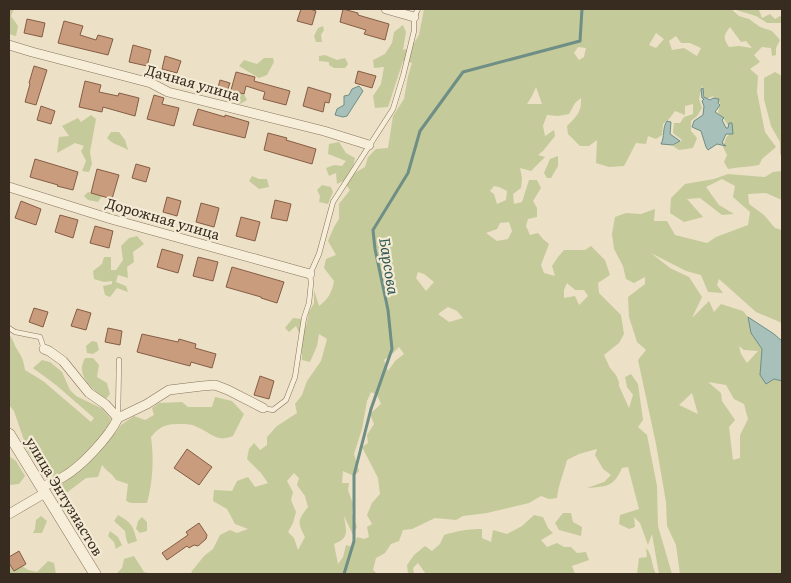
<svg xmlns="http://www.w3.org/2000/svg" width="791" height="583" viewBox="0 0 791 583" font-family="Literata,serif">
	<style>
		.green { fill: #c5ca9a; fill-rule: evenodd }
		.water { fill: #a7c0b9; stroke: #6e8e86 }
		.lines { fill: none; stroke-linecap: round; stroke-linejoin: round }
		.stream { stroke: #6e8e86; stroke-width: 3 }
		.building { fill: #c99c7e; stroke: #855d43 }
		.service-casing { stroke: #87735c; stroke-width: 5.5 }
		.minor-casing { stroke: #87735c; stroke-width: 10 }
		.tertiary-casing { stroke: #87735c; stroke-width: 12 }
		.service { stroke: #f7eed9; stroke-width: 4.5 }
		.minor { stroke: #f7eed9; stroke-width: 9 }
		.tertiary { stroke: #f7eed9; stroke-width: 11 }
		.labels { text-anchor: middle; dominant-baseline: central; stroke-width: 4.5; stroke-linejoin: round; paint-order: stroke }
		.street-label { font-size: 14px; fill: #382b20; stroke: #f4ebd5 }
		.water-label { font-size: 15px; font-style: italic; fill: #305754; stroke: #f4ebd5 }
	</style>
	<rect width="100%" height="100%" fill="#ece0c6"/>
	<g class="green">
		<polygon points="9,9 14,9 11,16 18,26 16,36 9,34"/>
		<path d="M424 9H731L739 16 749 19 760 27 772 31 780 40 776 48V55L772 56 771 48 762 47 754 55 760 62 750 69 758 76 757 92 765 132 776 147 762 159 759 165C748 167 738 167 728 169L724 162 727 155 723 147 726 138 732 131C727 125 724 117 718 113L720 103 713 96 706 99 702 85 699 99 702 108 697 116 691 121V131L697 138 693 148 679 150 673 146 682 140 673 133 674 123H680L684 117 693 114V104L685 106V115L675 111 669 119 663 124 662 135 656 139 648 136 646 144 636 143 624 166 609 167 596 163 597 140 589 146H580L568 134 567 126C576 117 582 112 581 98L575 103 569 114 558 116 547 115 543 126 545 136 554 130 555 136 543 151 538 155 545 157 531 171 520 168 522 178 521 188 513 194 514 204 522 202 529 180H537L541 188 533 201 537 208V217L528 219 526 226 530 235 538 233 543 239 549 244 541 265 544 273 555 276 552 266 558 257 564 250H585L591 246 605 260 610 275 598 283 599 293 621 315 624 334 619 343 604 355 610 368 616 375 619 382V386L629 408 633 395 627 387 625 377 631 374 638 384 643 420 638 427 647 435 657 486 658 526 672 574H659L652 534 648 545 640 523 634 517 635 527 629 529 619 524 620 515 639 509 628 467 622 468C613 488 607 486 587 488L604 482 611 475 603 469 595 455 597 449 579 454 567 460C564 473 558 485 557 498L549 499 541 496 529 503 487 513 463 516 456 520 435 518 412 529 403 530 399 541 391 544 385 553 376 558 373 570 377 574H191L192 571 204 556 213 549 220 535 230 530 237 533 248 529 235 524 227 509 213 501 214 490 232 491 237 481 248 477 255 487 268 483 261 473 247 459 249 449 254 443 260 450 267 445V437L277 426 297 413 295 404 302 395 307 381 321 361 327 339 319 334 317 346 310 362 302 360C302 348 302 337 296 326L289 332 285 328 293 318 301 319 306 327 309 312 314 303V290L319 306C328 299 332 293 334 281L324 268 326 259 336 255 328 241 334 227 339 219V204L350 190 343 181 337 184 336 173 329 176 326 168 334 165 342 166 346 161 328 154 329 144 339 142 346 153 355 158 351 175 365 167 368 157 376 149 388 148 393 116 404 99 408 76 412 63 403 61 388 107 375 108 373 96 381 84 384 67 374 68 373 60 385 54 392 43 394 32 403 25 406 32 403 50 411 48 419 35ZM730 27 741 42 746 41 752 48 739 46 729 47C723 38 723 36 730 27ZM656 33 664 39 656 48 649 45ZM676 36 681 43H690L701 48 697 56 684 48 672 50 669 41ZM578 47 586 48 584 57 579 60 574 53ZM536 87 542 104H527L532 96ZM494 186 499 187 507 191 506 200 497 204 494 194 490 191ZM509 222 512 231 508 239 497 241 486 233 497 229 500 223ZM418 272 424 274 434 282 426 291 416 278ZM567 283 575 290H584L588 296 579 305 575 296 564 298V290ZM448 307 457 311 463 318 449 322 438 314ZM399 347 404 354 395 361 388 371 384 360 392 354ZM371 392 377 395 381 404 370 414 374 424 367 435 368 443 362 447 378 478 380 494 372 503 367 515 372 524 367 527 369 537 364 539 357 537 353 547 346 545 343 557 338 564 334 544C350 538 346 531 344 516L353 535 357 527 352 513 353 504 348 490 349 483H342L343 471 354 476 359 471 354 454 362 429 367 401ZM294 473 299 478 297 485 305 496 308 507C298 520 297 522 305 537L298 550 294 538 288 532 293 523 296 512 291 500 293 492 287 481Z"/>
		<polygon points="733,9 754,9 759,10 762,18 770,14 775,19 780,16 782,17 782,23 767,23 756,16"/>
		<polygon points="323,26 324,30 321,35 322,42 316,42 314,36 318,28"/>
		<polygon points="325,55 337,60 345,58 348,64 345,68 334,68 329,65 329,62 319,61 319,56"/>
		<polygon points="264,58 273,58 274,62 267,75 259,78 239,66 244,60 257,64"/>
		<polygon points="775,72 782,76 782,155 780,154 780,142 771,126 764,99 764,78"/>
		<polygon points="228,89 244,94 247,100 240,104 230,99 226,94"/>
		<polygon points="91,115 96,119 90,152 92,164 89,172 82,171 86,161 81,151 84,146 75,143 57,153 59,137 69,136 62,126 78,118 81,122"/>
		<path d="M111 132H119L125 140 128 150C120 145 113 145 107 138Z"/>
		<polygon points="558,156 558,166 551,178 547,178 544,173 550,159"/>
		<path d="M782 171V200L766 193 748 194 749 204 764 215 775 228 782 230V323L756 312 719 279 717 285 723 293 708 292 701 275 686 271 651 253 670 268 689 277 702 297 692 318 709 301 714 312 721 304 743 311 748 317 751 333 762 349 760 375 782 381V574H680L676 545 667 526 666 502 656 444 638 360 646 350 637 342 629 317 628 297 645 284V277L634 283 626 279 623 266 614 249 612 234 615 217 626 213 641 214 655 209 654 221H667L675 235 707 243 716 237 748 225 750 212 733 197 735 186 722 179 706 187 719 205 734 214 722 215 700 198 687 199 703 217 684 222 670 213 671 198 685 184 714 179 728 174 765 177 773 172ZM739 346 744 350 758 351 747 363 741 354ZM708 382 726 385 734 399 744 404 748 419 740 435V458L733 460 729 427 735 420 722 401 721 393ZM692 393 698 414 679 405Z"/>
		<polygon points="252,176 259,179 267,179 269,187 259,189 249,181"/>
		<polygon points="322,185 331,187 333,192 328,204 319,202 320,196 317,190"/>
		<polygon points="88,192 102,196 98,202 88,200 84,196"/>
		<polygon points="137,236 144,244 133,252 134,262 127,267 128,278 118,275 116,282 126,286 128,292 117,288 110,297 105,295 103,286 112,284 112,281 104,282 94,279 93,271 102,264 104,257 111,257 111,270 116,270 123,260 121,246 129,238"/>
		<path d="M9 334C12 338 13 341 15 346 21 356 23 357 25 370L43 381 91 422 94 418 56 385 33 368 42 360 50 362 62 372 70 390 76 396 101 408 111 419 103 439 116 432 121 425 134 416 145 420 154 415 152 408 159 403 182 402 188 407H212L215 397 232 401 244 414 233 436C216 443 212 433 197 427 192 424 187 424 182 424 167 424 161 425 151 437 154 459 153 481 147 503H131L126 501 128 484 116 480C112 473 107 472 102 465L98 477 86 478 60 498 51 488 67 475 47 476 28 452 14 411 9 405Z"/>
		<polygon points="92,341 97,342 99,350 93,354 87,353 86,346"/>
		<path d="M85 358H93L99 365 97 377 107 383 110 394 105 400C97 392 83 382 82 370 81 366 84 361 85 358Z"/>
		<polygon points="9,456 16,461 25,476 19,484 9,485"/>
		<polygon points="563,513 571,513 573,522 582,527 581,536 559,530 555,523"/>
		<path d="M118 515C132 523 133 526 137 541L128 544 126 538 125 531 114 521Z"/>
		<path d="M534 515 543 517 548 528 553 533 541 540 547 547 557 543 564 547H571L577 553 586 552 589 560 572 566 575 574H426L418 563 413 568 414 574H408L407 565 414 555 425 546 432 551 440 544 444 535C457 531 468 529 482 529V538L491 542 493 530 507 534 522 526Z"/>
		<polygon points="41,516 47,521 42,533 33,533 35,529 36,520"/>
		<polygon points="142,517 147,522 147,531 140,533 136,529 138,521"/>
		<polygon points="110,531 118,537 122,545 116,549 114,542 108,536"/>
		<path d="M646 548C653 555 651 566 656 574H637L639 558 647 557Z"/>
		<polygon points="134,556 144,572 152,574 116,574 122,568 124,559"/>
		<polygon points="48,561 54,563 56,574 9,574 9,568 16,562 28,570 37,572"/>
	</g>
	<g class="water">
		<polygon points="359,86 363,91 347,116 343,117 335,115 337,109 344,105 344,96 349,95 352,89"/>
		<polygon points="703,88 704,97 710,100 713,98 719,99 718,103 720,105 715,112 724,118 722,120 726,128 728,128 729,123 732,123 733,134 726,134 722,143 726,146 717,144 708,150 706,147 701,131 692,127 694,121 703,115 704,106 702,101 704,99 702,98 701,89"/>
		<path d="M667 121 671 122 670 134 680 141 673 145 661 144C665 137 662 128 667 121Z"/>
		<polygon points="748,317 774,334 782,341 782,381 774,379 766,384 760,375 762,349 751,333"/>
	</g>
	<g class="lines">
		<polyline class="stream" points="344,574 354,541 354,475 371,409 392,349 388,310 375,249 373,230 408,173 420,131 463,72 580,41 582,9"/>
	</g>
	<g class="building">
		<polygon points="301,9 310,9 316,11 312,25 297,21"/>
		<polygon points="343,9 358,13 358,15 389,24 385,40 364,34 366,30 340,22"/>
		<polygon points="27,19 45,23 42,37 24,33"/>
		<polygon points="64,21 83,26 80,35 96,40 98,35 113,39 108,55 58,43"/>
		<polygon points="133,45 151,50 147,66 129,62"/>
		<polygon points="165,56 181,61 177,73 162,69"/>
		<polygon points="34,66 47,70 36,105 25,102 30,84 29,83"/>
		<polygon points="358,71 376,76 372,88 355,83"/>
		<polygon points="236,72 255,77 254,81 290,91 286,105 263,99 265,92 246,86 244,94 231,90"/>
		<polygon points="220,80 230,83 226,94 217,91"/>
		<polygon points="85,81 101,85 99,92 118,96 119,93 139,98 135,116 103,107 102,112 79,107"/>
		<polygon points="308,87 331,94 329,103 325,102 323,112 303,106"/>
		<polygon points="154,95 164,98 162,104 179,108 174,126 147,119"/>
		<polygon points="41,106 55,111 51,124 37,120"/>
		<polygon points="198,109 225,117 225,115 249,122 245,138 193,125"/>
		<polygon points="268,133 287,138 286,140 316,149 312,164 264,150"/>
		<polygon points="35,159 78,172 73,190 57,186 58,185 30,177"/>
		<polygon points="136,164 150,168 146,182 132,178"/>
		<polygon points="97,169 119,175 112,199 91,193"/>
		<polygon points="167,197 181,201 177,216 163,212"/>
		<polygon points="275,200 291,204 287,221 271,218"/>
		<polygon points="21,201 41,209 36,225 15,218"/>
		<polygon points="201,203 219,208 214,227 196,222"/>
		<polygon points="60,215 78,220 73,238 55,232"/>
		<polygon points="241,217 260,222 255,241 236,236"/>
		<polygon points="95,226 113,231 109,248 90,243"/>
		<polygon points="162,249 183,255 178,273 157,267"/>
		<polygon points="198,257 218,262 213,281 193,276"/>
		<polygon points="232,267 284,282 277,303 261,298 261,297 226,287"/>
		<polygon points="34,308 48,312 43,327 29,322"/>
		<polygon points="77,309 91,313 86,330 71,326"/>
		<polygon points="108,328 122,331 120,345 105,342"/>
		<polygon points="142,334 178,342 179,339 196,344 195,348 216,354 212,368 191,362 190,366 137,352"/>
		<polygon points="260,376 274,381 269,399 254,395"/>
		<polygon points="187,449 212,467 199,485 174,468"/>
		<polygon points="199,523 207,535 206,539 198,546 194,545 189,548 187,546 167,560 162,553 188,535 186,532"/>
		<polygon points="19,551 26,564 14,571 9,563 9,557"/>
	</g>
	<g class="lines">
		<g class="service-casing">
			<g id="service">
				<polyline points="9,328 15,332 40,337 44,349"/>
				<polyline points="263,408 273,410 286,400 295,377 304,318 309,303 311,283 310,274 319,254 333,202 393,109 403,76 414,31 414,17 418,9"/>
				<polyline points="118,416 119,360"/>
			</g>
		</g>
		<g class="minor-casing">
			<g id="minor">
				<polyline points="386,9 414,17"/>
				<polyline points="9,45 32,52 151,83 168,92 324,131 369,145"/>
				<polyline points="9,187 111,219 310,274"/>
				<polyline points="44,349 49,351 63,361 89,393 105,404 118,418 147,404 169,390 202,386 215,385 228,390 263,408"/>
				<path d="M41 487C49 484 56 481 63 477 81 467 109 437 118 418"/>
				<polyline points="9,514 45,493"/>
			</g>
		</g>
		<g class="tertiary-casing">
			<polyline id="tertiary" points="9,434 95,574"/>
		</g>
		<use href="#service" class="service"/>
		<use href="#minor" class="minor"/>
		<use href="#tertiary" class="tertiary"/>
	</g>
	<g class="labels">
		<g class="street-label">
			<text transform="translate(193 82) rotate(16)">Дачная улица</text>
			<text transform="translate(163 218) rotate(16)">Дорожная улица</text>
			<text transform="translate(65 496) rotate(59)">улица Энтузиастов</text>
		</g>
		<g class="water-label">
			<text transform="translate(390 266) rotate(81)">Барсова</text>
		</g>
	</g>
	<rect width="791" height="583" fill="none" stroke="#382b20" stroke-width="20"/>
</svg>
